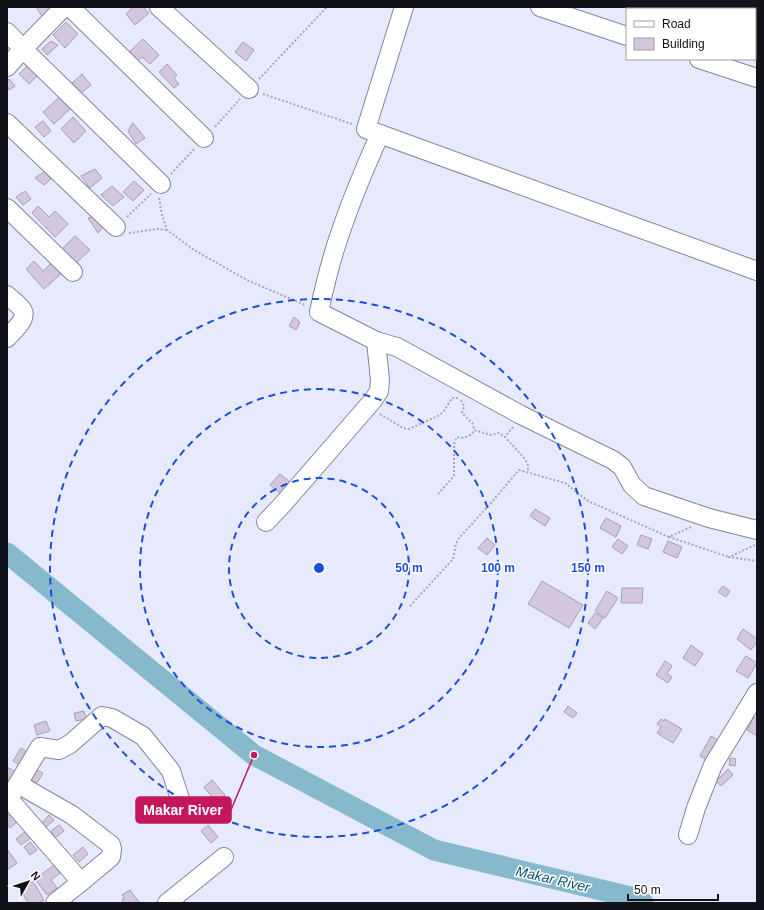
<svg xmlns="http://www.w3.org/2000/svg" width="764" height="910" viewBox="0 0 764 910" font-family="Arial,sans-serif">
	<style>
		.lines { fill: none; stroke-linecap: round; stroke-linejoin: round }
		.river { stroke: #87b9cc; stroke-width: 21 }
		.building { fill: #d3c7de; stroke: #a89db2 }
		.minor-casing { stroke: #83859b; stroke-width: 20 }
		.path { stroke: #a4a6b6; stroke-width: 2; stroke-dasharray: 2 2; stroke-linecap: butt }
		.minor { stroke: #fff; stroke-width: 18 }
		.ring { fill: none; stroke: #1d4ed8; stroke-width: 2; stroke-dasharray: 7 5 }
		.labels { text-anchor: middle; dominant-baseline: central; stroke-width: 3; stroke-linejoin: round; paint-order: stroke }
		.water-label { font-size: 14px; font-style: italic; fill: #0b5165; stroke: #fff }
		.centre { fill: #1d4ed8; stroke: #fff; stroke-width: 2 }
		.ring-label { font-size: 12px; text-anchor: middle; font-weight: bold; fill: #1d4ed8; stroke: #fff; stroke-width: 3; stroke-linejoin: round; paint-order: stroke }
		.leader { fill: none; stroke: #c2185b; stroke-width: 1.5 }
		.callout-dot { fill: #c2185b; stroke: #fff; stroke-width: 1.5 }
		.callout { fill: #c2185b; stroke: #c2185b; stroke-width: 1.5 }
		.callout-label { font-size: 14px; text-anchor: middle; font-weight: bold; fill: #fff }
	</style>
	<rect width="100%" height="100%" fill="#e7eafd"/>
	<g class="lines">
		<polyline class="river" points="7,553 254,755 434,850 635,898 643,903"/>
	</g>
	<g class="building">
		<polygon points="36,7 53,7 53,8 42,16"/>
		<polygon points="133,7 143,7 149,13 135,25 126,14"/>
		<polygon points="66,22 78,34 65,48 53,35"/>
		<polygon points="143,39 159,55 150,64 142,57 136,63 127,54"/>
		<polygon points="51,41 58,45 47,55 42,49"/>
		<polygon points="243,42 254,50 246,61 235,52"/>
		<polygon points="30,63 40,73 29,84 19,74"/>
		<polygon points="167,64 177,75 174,78 179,84 174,88 159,72"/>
		<polygon points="82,74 91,85 80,94 71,84"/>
		<polygon points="9,79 15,86 9,90 7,87 7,82"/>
		<polygon points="62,95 72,107 54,124 43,112"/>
		<polygon points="73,117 86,131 74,143 61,129"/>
		<polygon points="43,121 51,131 44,137 35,127"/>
		<polygon points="133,123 145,138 136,144 128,131"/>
		<polygon points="95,169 102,178 90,188 81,176"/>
		<polygon points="45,171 51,179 44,185 35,178"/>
		<polygon points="134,181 144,190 133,201 123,192"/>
		<polygon points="112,186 124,197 113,206 101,195"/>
		<polygon points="25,191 31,199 23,205 16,197"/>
		<polygon points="38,206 49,217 55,211 68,224 55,237 32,213"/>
		<polygon points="97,217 104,226 98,233 88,218"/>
		<polygon points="75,236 90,250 74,265 60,251"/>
		<polygon points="34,261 43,271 52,262 62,273 44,289 26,269"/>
		<polygon points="294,317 300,322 296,330 289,326"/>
		<polygon points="280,474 290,482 281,494 270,485"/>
		<polygon points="535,509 550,518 545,526 530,516"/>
		<polygon points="606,518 621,526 616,537 600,528"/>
		<polygon points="641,535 652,539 648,549 637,545"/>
		<polygon points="487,538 495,545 487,555 478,548"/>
		<polygon points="618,539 628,546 622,554 612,547"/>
		<polygon points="668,541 682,547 677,558 663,552"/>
		<polygon points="542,581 583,605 569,628 528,604"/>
		<polygon points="723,586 730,591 726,597 718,592"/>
		<polygon points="622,588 643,588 642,603 621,603"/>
		<polygon points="607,591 618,598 605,618 595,611"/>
		<polygon points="595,613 603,618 595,629 588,623"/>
		<polygon points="743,629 757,639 757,642 751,650 737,639"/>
		<polygon points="691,645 703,654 695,666 683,658"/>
		<polygon points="746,656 757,663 748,678 736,671"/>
		<polygon points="665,661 672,666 667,674 672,677 668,683 656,675"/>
		<polygon points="568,706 577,713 573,718 564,712"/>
		<polygon points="84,711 86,719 76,721 74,713"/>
		<polygon points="754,717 757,719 757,736 747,730"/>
		<polygon points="661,719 664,721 665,719 682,729 673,743 657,733 661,727 657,724"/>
		<polygon points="46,721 50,731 37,735 34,725"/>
		<polygon points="711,736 722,742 711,762 700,756"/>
		<polygon points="21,748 29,753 21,766 13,761"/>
		<polygon points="730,758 736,759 735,766 729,765"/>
		<polygon points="7,767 17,773 11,782 7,780"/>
		<polygon points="728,769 733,775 721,786 716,781"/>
		<polygon points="37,770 43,773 37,783 31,780"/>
		<polygon points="212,780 225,795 216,802 204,787"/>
		<polygon points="13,812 19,820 10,828 7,824 7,817"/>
		<polygon points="49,815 54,820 46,827 42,823"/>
		<polygon points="59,825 64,831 55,838 51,831"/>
		<polygon points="208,825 218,837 211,843 201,831"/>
		<polygon points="26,831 31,838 21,845 16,839"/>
		<polygon points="30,842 37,850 30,855 24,847"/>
		<polygon points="83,847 88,854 79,862 73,855"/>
		<polygon points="7,849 17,863 7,870"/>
		<polygon points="54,865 60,873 51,880 57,888 47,895 35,879"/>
		<polygon points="33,881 44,900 39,903 28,903 20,889"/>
		<polygon points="130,890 139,902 137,903 124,903 122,900 124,898 122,895"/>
	</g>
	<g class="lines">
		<g class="minor-casing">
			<g id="minor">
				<polyline points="64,7 23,49 161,184"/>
				<polyline points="70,7 204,138"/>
				<polyline points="159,7 249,89"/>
				<polyline points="404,7 366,129 757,271"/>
				<polyline points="540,7 627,36"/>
				<polyline points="7,32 23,49 7,67"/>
				<polyline points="699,59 757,78"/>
				<polyline points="7,123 116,227"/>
				<path d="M380 134C366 165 353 196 342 228 332 255 325 284 319 312L376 341 397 347 521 415 613 460 622 467 632 485 644 496 709 518 757 530"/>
				<polyline points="7,208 73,272"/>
				<path d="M7 295C12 300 20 305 23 311 27 320 12 332 7 338"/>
				<polyline points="266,522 283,504 374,399 379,391 380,380 376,341"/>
				<polyline points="18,784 72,815 111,845 112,849 111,857 81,882"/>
				<polyline points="9,799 81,882 55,903"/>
				<polyline points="7,802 40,747 59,750 70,744 102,716 112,718 143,736 171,771 181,802"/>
				<polyline points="688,835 696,808 713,765 757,693"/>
				<polyline points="167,903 224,857"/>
			</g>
		</g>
		<g class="path">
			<polyline points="259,79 327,7"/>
			<polyline points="263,94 352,124"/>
			<polyline points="215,127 240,99"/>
			<polyline points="171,174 194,149"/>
			<polyline points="159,198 162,215 167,230 194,250 247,280 305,305"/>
			<polyline points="127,217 151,194"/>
			<polyline points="129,233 158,229 167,230"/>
			<polyline points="461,400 464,406 462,413 473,424 474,430 491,435 499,433 505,437"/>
			<polyline points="380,414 403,428 409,429 438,416 444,411 452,398 458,398"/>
			<polyline points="513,427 505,437 525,459 528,465 528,472"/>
			<path d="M438 494 454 476V444L457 437C463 439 471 437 474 430"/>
			<polyline points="691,527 669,537 729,557"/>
			<polyline points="755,545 729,557 757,561"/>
			<polyline points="410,606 453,559 456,544 459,538 491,503 519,470 565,483 588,501 669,537"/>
		</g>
		<use href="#minor" class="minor"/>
	</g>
	<g class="ring">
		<circle cx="319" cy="568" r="90"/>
		<circle cx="319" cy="568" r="179"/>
		<circle cx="319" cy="568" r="269"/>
	</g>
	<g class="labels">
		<g class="water-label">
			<text transform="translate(553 879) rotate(13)">Makar River</text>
		</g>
	</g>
	<circle cx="319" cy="568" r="6" class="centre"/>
	<g class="ring-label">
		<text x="409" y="572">50 m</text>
		<text x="498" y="572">100 m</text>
		<text x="588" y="572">150 m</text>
	</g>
	<path class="leader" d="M254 755L231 810"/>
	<circle class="callout-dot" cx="254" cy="755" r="4"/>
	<rect class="callout" x="136" y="797" width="95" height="26" rx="4"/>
	<g class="callout-label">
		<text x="183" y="815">Makar River</text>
	</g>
	<rect width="764" height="910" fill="none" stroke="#12121a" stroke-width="16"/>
	<rect x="626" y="8" width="130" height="52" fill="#ffffff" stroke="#a0a0a3"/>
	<rect x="634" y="21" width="20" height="6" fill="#ffffff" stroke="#a0a0a3"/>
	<text x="662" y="28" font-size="12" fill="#12121a">Road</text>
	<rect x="634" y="38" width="20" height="12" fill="#d3c7de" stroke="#a0a0a3"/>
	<text x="662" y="48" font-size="12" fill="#12121a">Building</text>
	<g transform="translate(28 882) rotate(51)" stroke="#ffffff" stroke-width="3" paint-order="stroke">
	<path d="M0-3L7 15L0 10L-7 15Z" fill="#12121a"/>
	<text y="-6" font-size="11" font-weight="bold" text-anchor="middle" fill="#12121a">N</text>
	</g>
	<path d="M628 894v6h90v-6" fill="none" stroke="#12121a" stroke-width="2"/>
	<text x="634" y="894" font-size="12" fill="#12121a" stroke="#ffffff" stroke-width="3" paint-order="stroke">50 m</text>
</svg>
